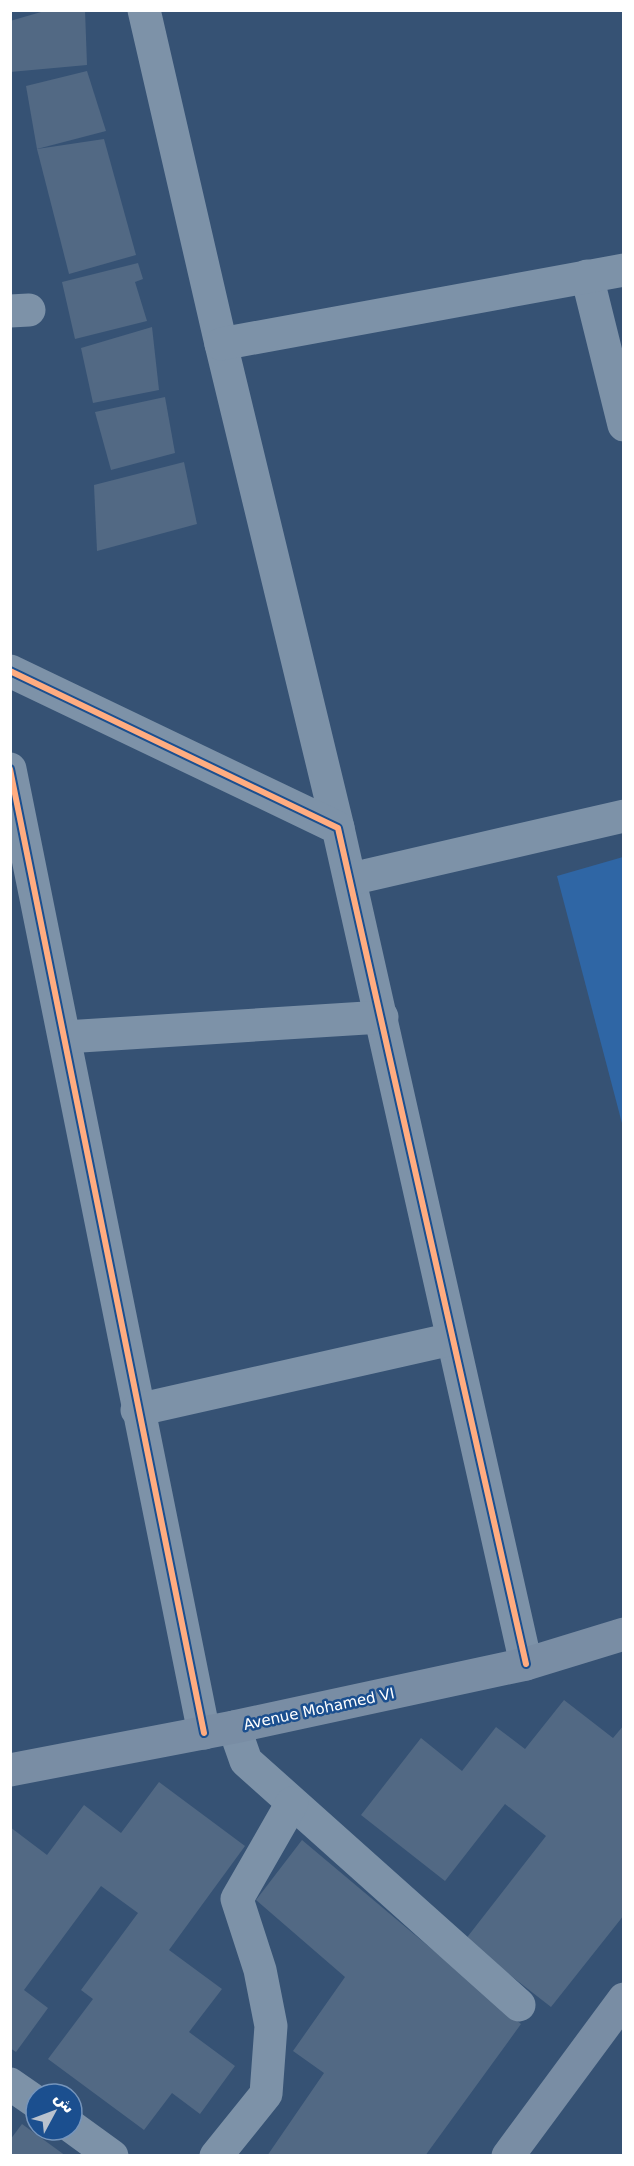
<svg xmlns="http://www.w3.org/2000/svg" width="634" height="2166" viewBox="0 0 634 2166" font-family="'DejaVu Sans','Noto Naskh Arabic',sans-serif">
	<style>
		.green { fill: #2f66a5 }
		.building { fill: #526984 }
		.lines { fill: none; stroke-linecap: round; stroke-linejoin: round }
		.street { stroke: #7d92a8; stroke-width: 33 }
		.secondary { stroke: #798da4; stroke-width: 33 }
		.cycleway-casing { stroke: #1b4f8f; stroke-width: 10 }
		.cycleway { stroke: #ffac80; stroke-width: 6 }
		.labels { text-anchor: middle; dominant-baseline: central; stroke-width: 5; stroke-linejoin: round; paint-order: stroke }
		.street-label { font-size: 15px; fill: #fff; stroke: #1b4f8f }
	</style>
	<rect width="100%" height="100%" fill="#365274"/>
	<polygon class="green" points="623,857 624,857 623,1127 557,876"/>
	<g class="building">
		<polygon points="48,10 85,10 87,65 10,72 10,21"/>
		<polygon points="87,71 106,131 37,149 26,86"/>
		<polygon points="104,139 136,255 69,274 37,149"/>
		<polygon points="138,263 143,279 135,282 147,321 75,339 62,282"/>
		<polygon points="152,327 159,390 93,403 81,348"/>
		<polygon points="165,397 175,453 111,470 95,412"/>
		<polygon points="184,462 197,524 97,551 94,485"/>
		<polygon points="564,1700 613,1738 624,1725 624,1915 551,2007 465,1940 546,1836 505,1804 445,1881 361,1815 421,1738 462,1771 496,1727 525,1749"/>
		<polygon points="159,1782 245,1846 169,1950 222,1989 189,2032 235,2066 200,2114 172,2093 144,2130 48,2059 93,1999 81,1990 138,1913 101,1886 24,1990 48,2008 16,2052 10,2048 10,1827 47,1855 84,1805 121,1833"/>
		<polygon points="302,1840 521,2024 425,2156 267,2156 324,2073 293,2051 345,1977 256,1900"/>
		<polygon points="22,2124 66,2156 10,2156 10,2140"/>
	</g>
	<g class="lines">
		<g class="street">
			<polyline points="144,10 221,344 338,828"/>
			<polyline points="587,276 624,425"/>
			<polyline points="10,311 29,310"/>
			<polyline points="221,344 624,270"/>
			<polyline points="10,671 338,828 526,1664"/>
			<path d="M10 769C76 1090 138 1412 204 1733"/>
			<polyline points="351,879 624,816"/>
			<polyline points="65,1037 382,1017"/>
			<polyline points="137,1410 452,1339"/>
			<polyline points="234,1727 246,1761 519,2005"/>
			<polyline points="10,2084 36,2102"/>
			<polyline points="72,2127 112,2156"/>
			<polyline points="216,2156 266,2094 271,2026 260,1970 237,1899 292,1803"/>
		</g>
		<g class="secondary">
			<polyline points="10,1770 234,1727 526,1664 624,1634"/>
			<polyline points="508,2156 624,1999"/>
		</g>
		<g class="cycleway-casing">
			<g id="cycleway">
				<polyline points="10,671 338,828 526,1664"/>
				<path d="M10 769C76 1090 138 1412 204 1733"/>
			</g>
		</g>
		<use href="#cycleway" class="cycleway"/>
	</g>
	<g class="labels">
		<g class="street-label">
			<text transform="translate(319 1709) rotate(-12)">Avenue Mohamed VI</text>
		</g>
	</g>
	<rect width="634" height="2166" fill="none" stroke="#ffffff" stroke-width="24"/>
	<g transform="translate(54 2112) rotate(49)"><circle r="28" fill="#1b4f8f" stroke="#7695bc" stroke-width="1.5"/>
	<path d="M0-4.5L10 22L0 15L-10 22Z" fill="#b9c2ce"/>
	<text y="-9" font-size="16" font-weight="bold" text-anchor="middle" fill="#ffffff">ش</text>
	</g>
</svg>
